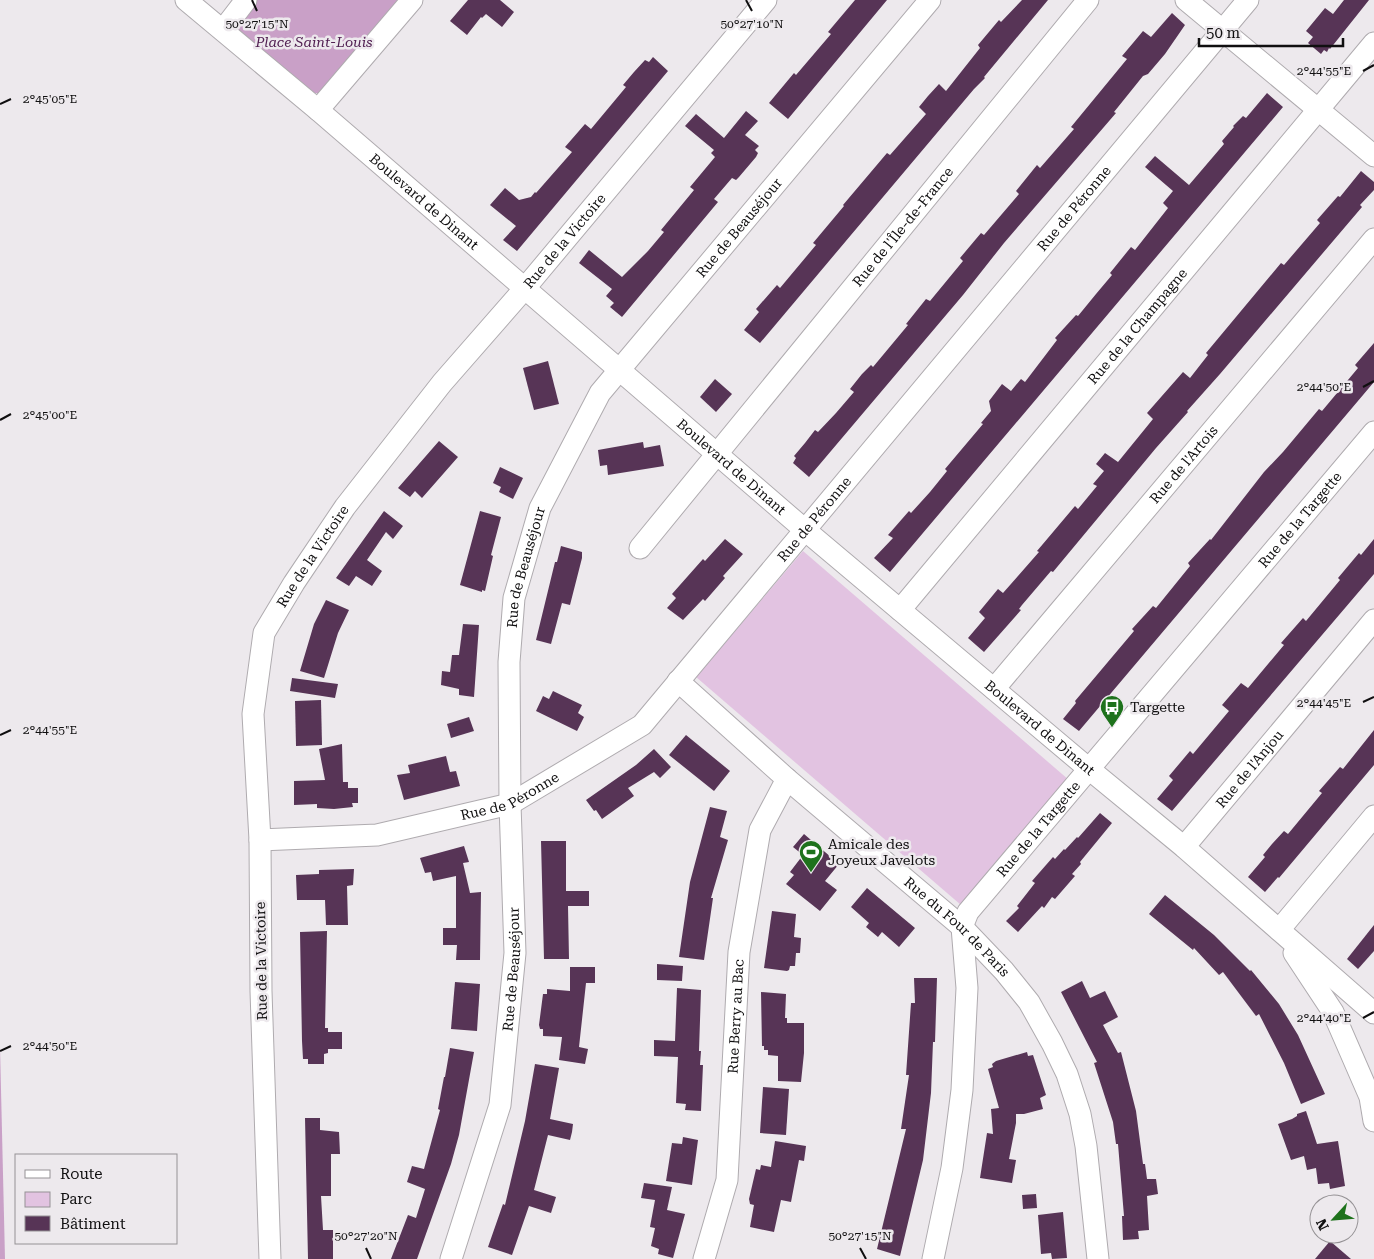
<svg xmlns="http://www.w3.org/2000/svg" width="1374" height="1259" viewBox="0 0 1374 1259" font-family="'Roboto Serif',serif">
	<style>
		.green { fill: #e2c3e1 }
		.forest { fill: #c9a0c7 }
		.building { fill: #573456 }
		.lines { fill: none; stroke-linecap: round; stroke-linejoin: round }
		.minor-casing { stroke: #afabaf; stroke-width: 23 }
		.minor { stroke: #fff; stroke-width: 21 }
		.ticks { fill: none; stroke: #100f10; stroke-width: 2 }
		.labels { text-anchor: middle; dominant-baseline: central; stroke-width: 5; stroke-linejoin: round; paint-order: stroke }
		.park-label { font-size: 14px; font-style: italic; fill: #512052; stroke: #ede9ed }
		.street-label { font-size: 14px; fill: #100f10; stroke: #ede9ed }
		.poi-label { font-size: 14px; fill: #100f10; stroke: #ede9ed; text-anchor: start }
		.ticks-label { font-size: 12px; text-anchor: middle; fill: #100f10; stroke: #ede9ed; stroke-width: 5; stroke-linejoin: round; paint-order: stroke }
	</style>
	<rect width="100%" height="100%" fill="#ede9ed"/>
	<polygon class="green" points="803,551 1069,780 961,905 696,677"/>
	<g class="forest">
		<polygon points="253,0 404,0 326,94 306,92 236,31"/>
		<polygon points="0,1047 5,1259 0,1259"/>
	</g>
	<g class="building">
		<polygon points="468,0 500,0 514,12 502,27 486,14 482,18 481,17 467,35 450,21"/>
		<polygon points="855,0 887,0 788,119 769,103 794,73 796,75 831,34 828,32"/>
		<polygon points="1022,0 1048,0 984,77 985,78 974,89 760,343 744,330 759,312 756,309 777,285 780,288 816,245 813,243 844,206 843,205 887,153 890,155 926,114 919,107 928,96 939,84 946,91 980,48 978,45 999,20 1001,22"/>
		<polygon points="1344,0 1369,0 1330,49 1329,48 1327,52 1324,50 1321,54 1308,43 1313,37 1306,31 1325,8 1333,14"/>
		<polygon points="1172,13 1185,25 1165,54 1148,74 1143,76 1114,112 1116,113 1004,243 963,295 809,477 793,463 796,458 794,456 805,443 815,430 818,432 836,413 854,392 850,389 862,374 871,365 873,367 908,325 906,324 926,299 930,301 963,261 960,258 981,233 984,235 1019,194 1016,191 1037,165 1040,168 1074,129 1071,127 1127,59 1122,56 1133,43 1143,31 1151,37"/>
		<polygon points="653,57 668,71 517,251 503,240 516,226 490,205 505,188 519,200 531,197 535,192 536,193 572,152 565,147 585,124 591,129 626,87 623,85 634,72 645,60 649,62"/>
		<polygon points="1267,93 1283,107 890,572 874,558 893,538 888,535 909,511 911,513 930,492 947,471 945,469 983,424 981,423 991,411 989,401 1002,384 1011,391 1021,379 1025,382 1057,340 1055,338 1076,315 1078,316 1096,294 1112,275 1110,273 1131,247 1135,250 1168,208 1163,203 1173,191 1145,167 1155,156 1189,185 1224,144 1222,141 1234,127 1233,126 1243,116 1246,118"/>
		<polygon points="746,111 758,121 745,135 759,146 755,150 758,153 756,157 739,177 736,180 732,178 714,199 718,202 622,317 610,307 614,303 606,296 612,289 579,263 589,250 622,277 648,251 664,232 661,230 694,190 690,187 715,157 711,153 714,150 685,126 696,114 724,138"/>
		<polygon points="1361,171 1374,182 1374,190 1360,205 1362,207 1220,374 1187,411 1188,412 1156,448 1053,572 1051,571 1022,605 1019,609 1021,610 984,652 968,638 985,618 979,612 998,589 1003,593 1039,552 1037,551 1075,506 1078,509 1097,486 1093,484 1104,471 1096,464 1105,453 1118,462 1153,419 1147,413 1183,372 1190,378 1208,355 1206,353 1281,263 1284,265 1320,223 1317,220 1338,196 1340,197"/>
		<polygon points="1374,343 1374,382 1079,731 1063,719 1076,703 1075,701 1134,631 1132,629 1153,606 1156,608 1190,566 1188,563 1210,539 1211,540 1264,472 1283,452 1319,409 1322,411 1358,368 1355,365"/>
		<polygon points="548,361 559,404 534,410 523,368"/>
		<polygon points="715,379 732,394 716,412 700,397"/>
		<polygon points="439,441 458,457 422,498 415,491 410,497 398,488"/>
		<polygon points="643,442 644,448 660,445 664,466 608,475 607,465 600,466 598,450"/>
		<polygon points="500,467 523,478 513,499 499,492 501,487 493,483"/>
		<polygon points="384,511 403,526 393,539 386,532 367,560 382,571 372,586 356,576 349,586 336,578"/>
		<polygon points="480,511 501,517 491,555 493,556 485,591 482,590 482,592 460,585"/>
		<polygon points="725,539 743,554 723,576 725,578 705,601 703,599 683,620 667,608 676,598 672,594 703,559 705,561"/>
		<polygon points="1374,539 1374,574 1172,811 1157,799 1173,780 1169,776 1190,751 1193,754 1229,711 1222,705 1241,683 1248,688 1284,645 1281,643 1303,618 1306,621 1340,580 1338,578 1359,553 1361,555"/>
		<polygon points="561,546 582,552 582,558 570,605 562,603 551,644 536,640 555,562 557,562"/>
		<polygon points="326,600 349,610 338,633 324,678 300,671 314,624"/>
		<polygon points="463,624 479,625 474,697 459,695 459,689 441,685 442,671 450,672 452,655 459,655"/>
		<polygon points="292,678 338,684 335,698 290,691"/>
		<polygon points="553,691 582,705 578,713 584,717 577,731 536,711 543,696 549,699"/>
		<polygon points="321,700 322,745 296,746 295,701"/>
		<polygon points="469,717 474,731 451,738 447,724"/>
		<polygon points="1374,730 1374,765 1279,878 1278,877 1265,892 1248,877 1265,857 1263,855 1272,844 1284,831 1288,834 1322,793 1319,791 1340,767 1343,769"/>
		<polygon points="686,735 730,771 714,791 669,755"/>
		<polygon points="342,744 343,782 348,782 348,788 358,788 358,803 352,803 353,807 334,809 317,808 317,804 294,805 294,781 325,780 319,749"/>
		<polygon points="654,749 671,767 660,778 654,772 628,788 634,796 602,819 596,810 594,811 586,800 636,765"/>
		<polygon points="446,756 450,772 456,771 460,786 404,800 397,775 410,773 408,765"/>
		<polygon points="710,807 727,811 720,837 728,840 711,898 713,898 704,960 679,957 690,882"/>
		<polygon points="1100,813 1112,823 1080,862 1081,864 1072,874 1075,876 1055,899 1052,897 1044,908 1042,906 1018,932 1006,921 1019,908 1017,906 1035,883 1032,881 1053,857 1055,859 1064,849 1065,850 1077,837 1078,838"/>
		<polygon points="804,834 839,864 825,881 837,890 820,911 786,884 794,875 790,872 803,855 793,847"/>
		<polygon points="541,841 566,841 566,891 589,891 589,906 568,906 569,959 544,959"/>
		<polygon points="464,846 469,862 463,863 470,893 481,892 480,960 456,960 457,945 443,945 443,928 456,928 456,876 433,881 431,872 425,873 420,858"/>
		<polygon points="354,869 353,885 347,886 348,925 326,925 325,900 297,900 296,875 319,874 319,870"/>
		<polygon points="867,888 915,928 899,947 882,932 878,937 866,927 869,923 851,907"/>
		<polygon points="1165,895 1214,935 1250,971 1251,970 1279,1004 1298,1035 1325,1094 1301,1104 1284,1063 1259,1014 1256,1016 1223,972 1219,975 1194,948 1193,950 1149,914"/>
		<polygon points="772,911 796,914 794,937 801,938 800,953 796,953 795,966 790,966 789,970 787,971 764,968"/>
		<polygon points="1374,925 1374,951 1358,969 1347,959"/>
		<polygon points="327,931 325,1028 328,1028 328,1032 342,1032 342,1049 328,1049 328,1053 324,1054 324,1064 308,1064 308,1059 303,1059 302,1041 300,932"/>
		<polygon points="657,964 683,966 682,981 657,980"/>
		<polygon points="570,967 595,967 595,983 586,983 579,1047 588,1049 585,1064 559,1060 562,1037 543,1036 543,1029 540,1029 539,1025 543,994 547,994 547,989 570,991"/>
		<polygon points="914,978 937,978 935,1042 933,1042 931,1093 923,1160 900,1256 877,1249 906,1129 901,1129 909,1075 906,1075 911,1003 915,1003"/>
		<polygon points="1082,981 1090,998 1105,991 1118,1017 1103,1025 1118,1053 1121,1052 1136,1111 1143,1164 1145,1164 1147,1179 1156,1179 1158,1194 1147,1196 1149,1230 1138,1231 1139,1239 1123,1240 1122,1216 1124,1216 1118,1144 1116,1144 1113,1122 1094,1063 1097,1062 1061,992"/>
		<polygon points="455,982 480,984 477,1031 451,1029"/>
		<polygon points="677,988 701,990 699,1051 701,1051 700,1065 703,1065 701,1111 685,1110 686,1104 676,1103 678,1057 654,1056 654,1040 675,1041"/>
		<polygon points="761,992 786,994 785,1018 787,1018 787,1023 804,1023 804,1053 801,1082 778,1081 778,1056 768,1055 768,1050 764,1050 764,1046 762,1046"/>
		<polygon points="450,1048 474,1052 459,1135 451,1164 417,1259 391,1259 408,1215 416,1218 425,1189 407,1182 412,1166 424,1169 440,1110 438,1109 444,1077 445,1077"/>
		<polygon points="1027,1052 1028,1056 1033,1055 1046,1095 1040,1098 1043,1109 1024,1114 1016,1114 1016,1123 1009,1159 1016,1160 1012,1183 980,1178 987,1133 993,1134 991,1109 999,1108 988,1069 993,1067 992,1064 996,1061"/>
		<polygon points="535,1064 559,1068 550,1119 573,1124 572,1132 570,1140 548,1135 534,1190 556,1197 551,1213 529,1206 512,1255 488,1247 503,1204 505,1205 525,1121"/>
		<polygon points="763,1087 789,1089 786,1135 760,1133"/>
		<polygon points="1306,1111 1317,1144 1338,1141 1345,1186 1330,1189 1329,1183 1318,1184 1316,1168 1307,1170 1304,1156 1291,1160 1278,1124 1292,1119 1297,1116 1297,1114"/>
		<polygon points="305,1118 320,1118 320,1130 339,1132 340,1154 331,1154 331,1196 321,1196 323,1230 333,1230 333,1259 308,1259"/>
		<polygon points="683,1137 698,1140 692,1185 666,1181 672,1143 682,1144"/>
		<polygon points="775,1141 806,1146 804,1161 799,1160 791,1202 781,1200 774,1232 750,1227 754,1205 750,1204 749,1199 756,1169 760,1170 761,1165 771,1167"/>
		<polygon points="644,1183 672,1187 667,1210 685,1214 673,1258 658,1254 659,1249 651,1246 655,1228 650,1227 655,1200 641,1198"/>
		<polygon points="1036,1194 1037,1208 1023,1209 1022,1195"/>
		<polygon points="1063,1212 1067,1258 1052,1259 1051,1253 1041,1254 1038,1215"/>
		<polygon points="1330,1241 1351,1259 1315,1259"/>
	</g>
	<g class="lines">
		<g class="minor-casing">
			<g id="minor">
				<path id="s1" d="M186 0 318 110 805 530 1089 769 1184 847 1374 1013"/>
				<polyline points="1186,0 1374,156"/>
				<polyline points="223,30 246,0"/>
				<polyline points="318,110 412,0"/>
				<path id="s2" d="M640 548 1088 0"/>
				<path id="s3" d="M900 610 1374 43"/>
				<path id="s4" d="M678 681 787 779 962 927 1004 971 1029 1002 1052 1043 1067 1074 1080 1114 1086 1146 1098 1259"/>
				<path id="s5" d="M994 689 1374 239"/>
				<path id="s6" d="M260 840 377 835 510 804 642 725 1248 0"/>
				<path id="s7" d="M1184 847 1374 620"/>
				<polyline points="1279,930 1374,816"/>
				<polyline points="1294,953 1333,1012 1370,1097 1374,1121"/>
				<path id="s8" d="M270 1259 261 991 260 840 253 714 264 633 294 583 345 507 442 383 525 288 766 0"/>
				<path id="s9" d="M451 1259 500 1105 515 953 510 804 509 662 514 598 540 508 600 393 930 0"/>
				<path id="s10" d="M704 1259 727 1180 739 952 760 830 787 779"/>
				<path id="s11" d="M933 1259 952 1168 962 1090 967 988 962 927 968 912 1374 432"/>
			</g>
		</g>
		<use href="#minor" class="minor"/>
	</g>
	<path class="ticks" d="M252 0 257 11M746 0 752 11M1363 71 1374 65M0 104 11 99M1363 387 1374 381M0 420 11 414M1363 702 1374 697M0 735 11 730M1363 1018 1374 1012M0 1051 11 1046M366 1248 371 1259M860 1248 866 1259"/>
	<defs>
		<g id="bus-pin" transform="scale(1.25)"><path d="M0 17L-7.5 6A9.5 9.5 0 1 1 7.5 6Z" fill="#1e721c" stroke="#ede9ed"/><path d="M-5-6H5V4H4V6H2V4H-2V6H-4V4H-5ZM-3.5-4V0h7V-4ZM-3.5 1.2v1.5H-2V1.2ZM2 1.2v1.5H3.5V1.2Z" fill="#fff"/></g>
		<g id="stadium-pin" transform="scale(1.25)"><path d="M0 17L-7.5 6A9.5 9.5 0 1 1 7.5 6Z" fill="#1e721c" stroke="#ede9ed"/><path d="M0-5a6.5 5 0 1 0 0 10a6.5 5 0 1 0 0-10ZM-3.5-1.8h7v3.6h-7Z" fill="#fff"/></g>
	</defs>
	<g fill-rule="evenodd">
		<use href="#bus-pin" x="1112" y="707"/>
		<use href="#stadium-pin" x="811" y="852"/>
	</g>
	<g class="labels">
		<g class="park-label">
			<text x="314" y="42">Place Saint-Louis</text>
		</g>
		<g class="street-label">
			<text stroke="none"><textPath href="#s1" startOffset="312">Boulevard de Dinant</textPath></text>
			<text stroke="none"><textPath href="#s6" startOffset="1081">Rue de Péronne</textPath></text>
			<text stroke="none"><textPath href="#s2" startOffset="415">Rue de l'Île-de-France</textPath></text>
			<text stroke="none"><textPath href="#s9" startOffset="1109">Rue de Beauséjour</textPath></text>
			<text stroke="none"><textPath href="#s8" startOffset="1122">Rue de la Victoire</textPath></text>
			<text stroke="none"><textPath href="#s3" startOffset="370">Rue de la Champagne</textPath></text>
			<text stroke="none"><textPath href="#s5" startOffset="294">Rue de l'Artois</textPath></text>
			<text stroke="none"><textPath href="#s1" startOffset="718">Boulevard de Dinant</textPath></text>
			<text stroke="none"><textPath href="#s6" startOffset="676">Rue de Péronne</textPath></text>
			<text stroke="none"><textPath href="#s11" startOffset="865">Rue de la Targette</textPath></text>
			<text stroke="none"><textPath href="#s8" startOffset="718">Rue de la Victoire</textPath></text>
			<text stroke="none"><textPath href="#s9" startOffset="702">Rue de Beauséjour</textPath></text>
			<text stroke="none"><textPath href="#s1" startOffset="1122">Boulevard de Dinant</textPath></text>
			<text stroke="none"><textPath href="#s7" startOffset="102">Rue de l'Anjou</textPath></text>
			<text stroke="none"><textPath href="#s6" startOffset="256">Rue de Péronne</textPath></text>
			<text stroke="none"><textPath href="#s11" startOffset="460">Rue de la Targette</textPath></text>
			<text stroke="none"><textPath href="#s4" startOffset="372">Rue du Four de Paris</textPath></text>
			<text transform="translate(261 961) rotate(-91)">Rue de la Victoire</text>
			<text stroke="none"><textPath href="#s9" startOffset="298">Rue de Beauséjour</textPath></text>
			<text stroke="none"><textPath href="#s10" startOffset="246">Rue Berry au Bac</textPath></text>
		</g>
		<g class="poi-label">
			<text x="1130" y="707">Targette</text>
			<text x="828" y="844">Amicale des<tspan x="828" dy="16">Joyeux Javelots</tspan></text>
		</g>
	</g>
	<g class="ticks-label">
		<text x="257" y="28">50°27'15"N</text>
		<text x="752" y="28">50°27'10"N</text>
		<text x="1324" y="75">2°44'55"E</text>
		<text x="50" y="103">2°45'05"E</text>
		<text x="1324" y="391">2°44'50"E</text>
		<text x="50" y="419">2°45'00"E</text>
		<text x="1324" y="707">2°44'45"E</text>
		<text x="50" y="734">2°44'55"E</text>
		<text x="1324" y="1022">2°44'40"E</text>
		<text x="50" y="1050">2°44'50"E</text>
		<text x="366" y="1240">50°27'20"N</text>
		<text x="860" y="1240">50°27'15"N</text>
	</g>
	<rect x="15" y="1154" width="162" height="90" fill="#ede9ed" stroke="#959295"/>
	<rect x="25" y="1170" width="25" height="8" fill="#ffffff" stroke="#959295"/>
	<text x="60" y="1179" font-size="15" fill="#100f10">Route</text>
	<rect x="25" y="1192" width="25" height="15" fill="#e2c3e1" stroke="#959295"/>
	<text x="60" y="1204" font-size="15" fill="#100f10">Parc</text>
	<rect x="25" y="1216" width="25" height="15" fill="#573456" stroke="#959295"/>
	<text x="60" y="1229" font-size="15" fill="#100f10">Bâtiment</text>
	<g transform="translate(1334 1219) rotate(244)"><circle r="24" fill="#ede9ed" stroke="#959295"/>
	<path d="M0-4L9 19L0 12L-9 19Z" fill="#1e721c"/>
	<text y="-8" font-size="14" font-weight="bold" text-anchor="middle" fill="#100f10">N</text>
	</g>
	<path d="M1199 38v8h144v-8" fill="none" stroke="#100f10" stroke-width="2.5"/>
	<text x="1206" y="38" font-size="15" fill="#100f10" stroke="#ede9ed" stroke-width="4" paint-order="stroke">50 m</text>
</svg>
